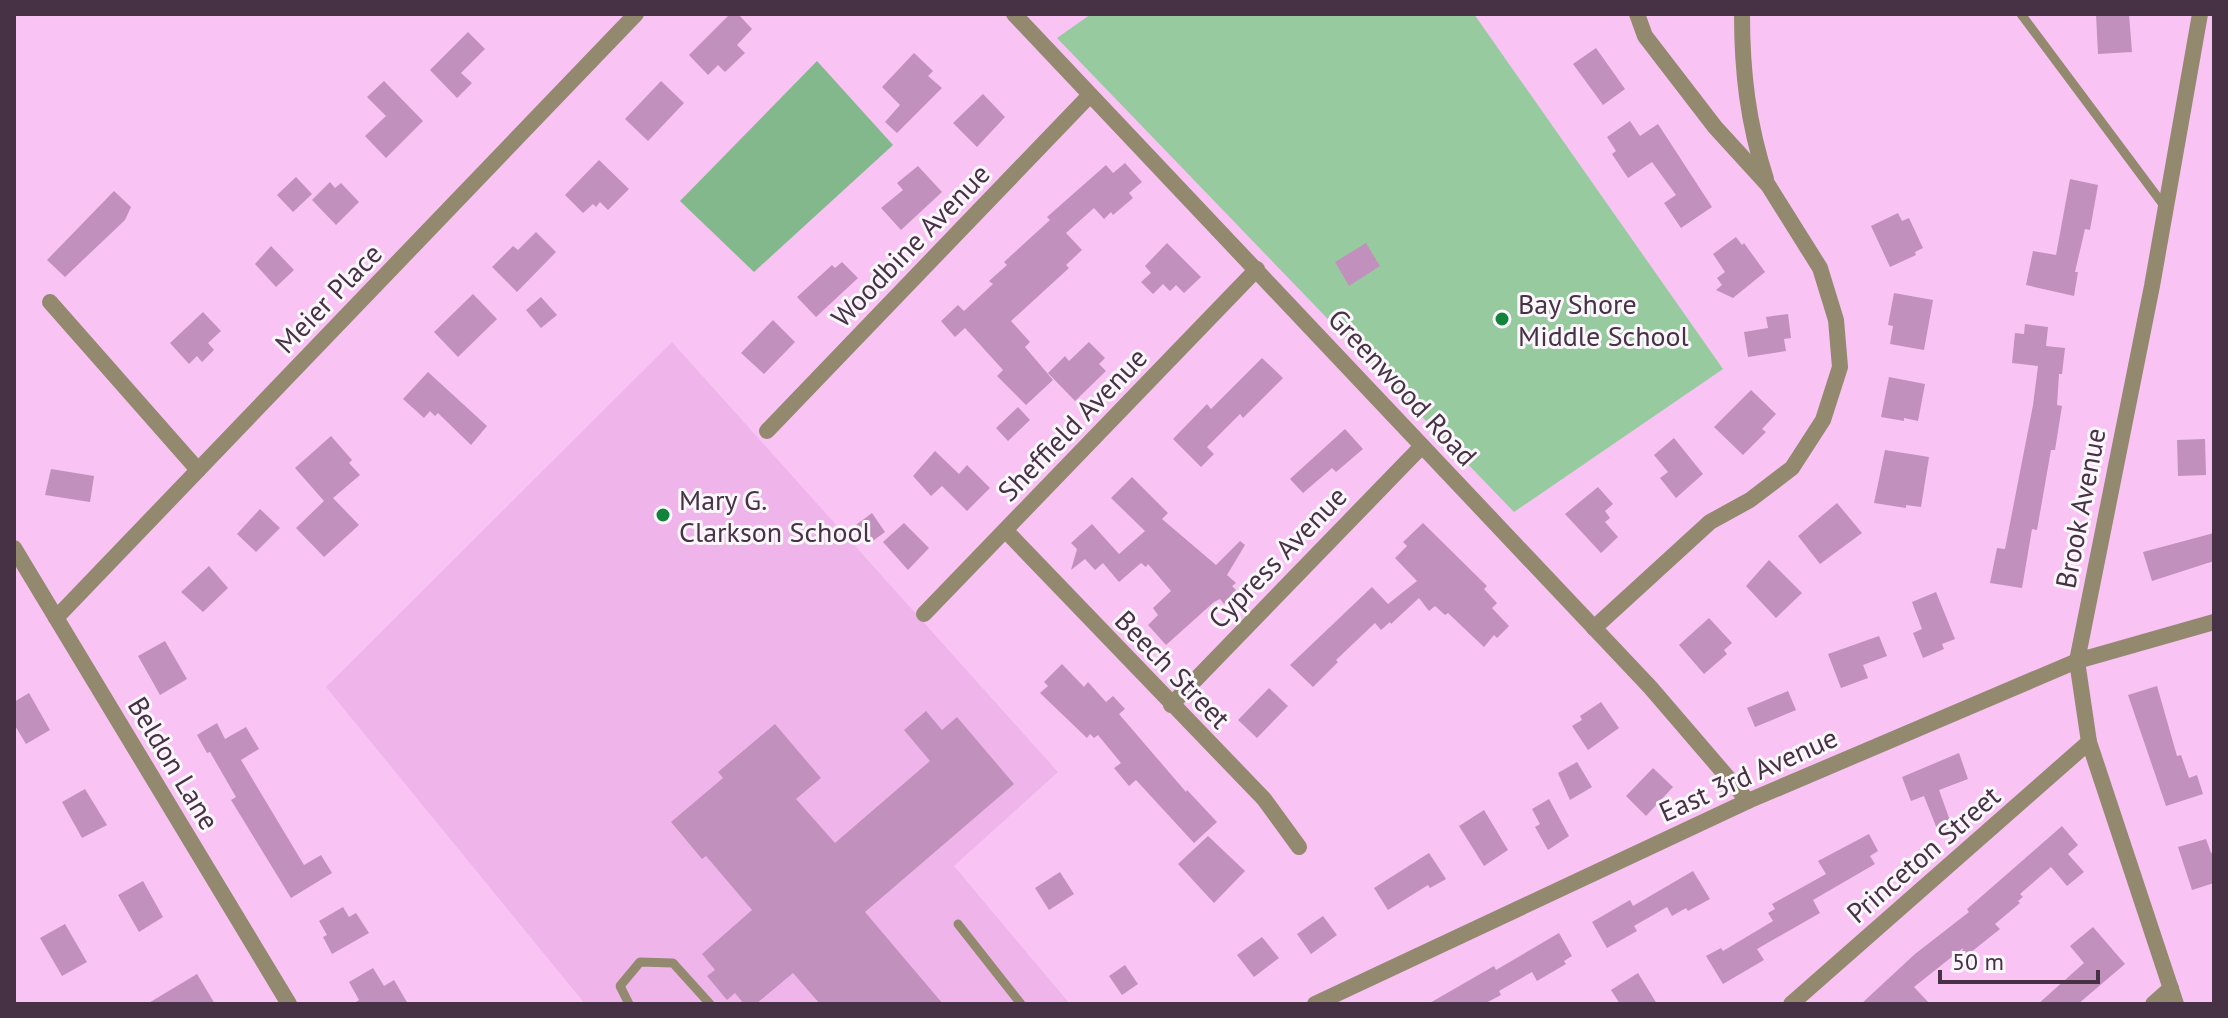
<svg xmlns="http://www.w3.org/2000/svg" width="2228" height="1018" viewBox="0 0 2228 1018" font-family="'PT Sans',sans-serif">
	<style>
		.built { fill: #efb5ea }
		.green { fill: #97cb9f }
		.forest { fill: #82b88b }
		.building { fill: #c290bd }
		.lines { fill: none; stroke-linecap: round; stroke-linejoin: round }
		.service { stroke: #93896f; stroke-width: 9 }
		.minor { stroke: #93896f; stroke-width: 16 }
		.tertiary { stroke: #93896f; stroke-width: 16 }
		.poi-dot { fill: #11833b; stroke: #fcf7fc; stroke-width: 3 }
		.labels { text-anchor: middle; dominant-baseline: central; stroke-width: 6; stroke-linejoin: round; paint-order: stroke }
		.street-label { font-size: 28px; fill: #463145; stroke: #fcf7fc }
		.poi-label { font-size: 28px; fill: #463145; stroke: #fcf7fc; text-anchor: start }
	</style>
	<rect width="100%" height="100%" fill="#f9c4f4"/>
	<polygon class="built" points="672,342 1058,772 954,866 1070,1004 585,1004 326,687"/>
	<polygon class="green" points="1091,14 1474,14 1723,369 1514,512 1057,38"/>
	<polygon class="forest" points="817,61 893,145 754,272 680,201"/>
	<g class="building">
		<polygon points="730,14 738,14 752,29 737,45 745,53 725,72 718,65 708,75 689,55"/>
		<polygon points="2096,14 2129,14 2132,52 2098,54"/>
		<polygon points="468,32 485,49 461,73 472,83 457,98 430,70"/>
		<polygon points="1596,48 1625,89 1603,105 1573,64"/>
		<polygon points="914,53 933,71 928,76 942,88 897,133 885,122 900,105 882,87"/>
		<polygon points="384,81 423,121 386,158 365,136 386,116 367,97"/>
		<polygon points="661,81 684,103 648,141 625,119"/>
		<polygon points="983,94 1005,117 977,147 953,123"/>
		<polygon points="1630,121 1640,136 1658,124 1712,207 1681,228 1664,203 1676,195 1652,162 1628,178 1612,154 1616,151 1607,137"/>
		<polygon points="599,160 629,189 608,210 600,202 596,207 593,204 583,213 565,195"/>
		<polygon points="1125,163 1142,182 1129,193 1133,198 1113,215 1111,212 1104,219 1094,208 1066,233 1082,250 1066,265 1069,268 1011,321 1030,342 1025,347 1053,380 1026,405 997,376 1003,370 965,328 955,337 941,321 958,305 964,311 993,284 989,281 1007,265 1004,262 1050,220 1047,217 1106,165 1113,173"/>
		<polygon points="918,166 942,192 901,230 881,208 903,190 897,183"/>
		<polygon points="296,177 312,194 293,212 277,195"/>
		<polygon points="2070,179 2098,185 2090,230 2085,229 2075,272 2078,272 2074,296 2026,285 2033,251 2056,255"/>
		<polygon points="330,182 335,188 341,183 359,202 336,225 312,200"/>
		<polygon points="114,191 131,207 125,220 65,277 47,260"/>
		<polygon points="1898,213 1902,221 1909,218 1923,248 1915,252 1916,255 1890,267 1871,226"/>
		<polygon points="536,232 556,252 517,292 492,267 513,246 518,250"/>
		<polygon points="1736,237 1742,245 1744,243 1765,272 1733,298 1716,290 1722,285 1717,278 1725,272 1713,254"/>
		<polygon points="1167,243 1201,277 1184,293 1176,285 1170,291 1163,284 1153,294 1141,282 1151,273 1145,266"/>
		<polygon points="1366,243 1380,266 1349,286 1335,262"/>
		<polygon points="271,246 294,270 276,287 255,264"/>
		<polygon points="842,262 858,278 816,317 797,297 832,265 835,268"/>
		<polygon points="1894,293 1933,300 1924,350 1890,344 1893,326 1888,325"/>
		<polygon points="473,294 497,319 458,357 434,332"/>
		<polygon points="541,297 557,315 541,328 526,310"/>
		<polygon points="203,312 221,331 208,343 214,350 202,362 197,356 189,364 170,343"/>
		<polygon points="1788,314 1791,338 1784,339 1786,351 1748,357 1744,332 1768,328 1766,317"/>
		<polygon points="773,320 795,342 764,374 741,353"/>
		<polygon points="2025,324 2048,327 2046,346 2065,348 2062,374 2059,374 2057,405 2062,406 2055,450 2051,450 2037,530 2032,529 2022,588 1990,583 1997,548 2005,549 2033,405 2038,366 2012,363 2015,333 2024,334"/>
		<polygon points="1089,342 1105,358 1099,364 1106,371 1075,401 1048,373 1065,356 1069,361"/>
		<polygon points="1262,358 1283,378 1243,418 1240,414 1207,447 1214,454 1201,467 1173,439 1207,404 1211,409"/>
		<polygon points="428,372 487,426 471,445 438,413 435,416 430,411 424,418 403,399"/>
		<polygon points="1889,377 1925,384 1918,421 1904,418 1904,421 1881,417"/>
		<polygon points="1751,390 1776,414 1762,429 1766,432 1743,455 1714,427"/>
		<polygon points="1018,407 1030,420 1008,441 996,428"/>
		<polygon points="1345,429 1363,449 1336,472 1332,468 1303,493 1290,479"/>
		<polygon points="331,436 352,460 349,463 360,475 333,498 359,525 324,557 296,528 324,501 295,468"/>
		<polygon points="1674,438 1703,474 1676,498 1660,478 1668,472 1654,455"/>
		<polygon points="2205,439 2206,475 2178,476 2177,440"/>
		<polygon points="1885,450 1929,457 1921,507 1906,505 1906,508 1874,503"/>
		<polygon points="935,451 959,474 967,465 990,488 967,511 942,486 931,496 913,476"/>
		<polygon points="51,469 94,476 90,502 45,495"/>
		<polygon points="1132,477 1168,513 1162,519 1216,565 1240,541 1245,545 1227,575 1236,583 1232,586 1237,591 1224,604 1220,599 1214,602 1166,645 1148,625 1158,615 1153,608 1171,591 1148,564 1146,567 1141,563 1119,582 1103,563 1095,570 1085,559 1071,570 1077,549 1071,543 1092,524 1119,554 1145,531 1111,498"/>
		<polygon points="1598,487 1613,504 1605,511 1610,518 1605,522 1618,537 1601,553 1565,514"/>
		<polygon points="1837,503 1862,533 1820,564 1798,536"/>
		<polygon points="260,509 280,528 256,552 237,534"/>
		<polygon points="872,513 885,532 870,543 856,525"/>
		<polygon points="904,523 929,548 908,570 883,542"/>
		<polygon points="1423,523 1487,586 1484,589 1497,603 1492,608 1509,626 1497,638 1494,635 1484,647 1448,613 1445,615 1435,606 1429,611 1419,598 1391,624 1390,622 1381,630 1375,623 1336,660 1338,662 1313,687 1290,665 1372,587 1388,604 1417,581 1395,558 1407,546 1403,542"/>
		<polygon points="2214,533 2214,561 2152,581 2143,552"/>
		<polygon points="1769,560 1802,593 1776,618 1746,586"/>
		<polygon points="209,566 228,588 203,612 181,592"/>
		<polygon points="1936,592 1955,639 1942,644 1944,649 1923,658 1913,633 1922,629 1912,602"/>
		<polygon points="1709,618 1732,643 1724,650 1727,654 1704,674 1679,645"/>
		<polygon points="1879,636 1887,656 1863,665 1868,678 1841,688 1828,654"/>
		<polygon points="165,641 187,679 160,695 138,656"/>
		<polygon points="1062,664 1084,687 1088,682 1106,702 1113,696 1125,709 1119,714 1186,792 1187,790 1217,822 1194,843 1136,780 1129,786 1114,768 1121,763 1098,735 1094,738 1090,734 1087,738 1040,693 1048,686 1044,682"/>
		<polygon points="2157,686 2177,756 2181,755 2189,778 2197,775 2203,794 2166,806 2128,695"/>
		<polygon points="1269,688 1288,706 1257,738 1238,720"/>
		<polygon points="1788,691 1796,710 1755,727 1747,708"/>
		<polygon points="29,693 50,730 26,744 14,724 14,702"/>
		<polygon points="1601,702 1619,728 1588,750 1572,726 1582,720 1580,716"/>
		<polygon points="926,711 942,730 957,717 1014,784 865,912 943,1004 820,1004 793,973 756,1004 744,1004 735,993 727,1000 707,976 715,970 702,954 752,910 706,856 702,859 671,822 723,778 718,772 775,724 821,778 796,799 835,843 930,761 904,730"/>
		<polygon points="217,723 225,739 246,727 259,749 241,760 304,865 321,855 332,873 291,898 231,800 236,797 210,752 207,753 197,735"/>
		<polygon points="1959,753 1968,779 1939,790 1953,829 1939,834 1924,796 1911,801 1902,777"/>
		<polygon points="1577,762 1592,787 1570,800 1558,773"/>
		<polygon points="1653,768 1673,787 1646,816 1626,796"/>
		<polygon points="85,789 107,825 82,838 62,802"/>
		<polygon points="1549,799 1569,836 1548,850 1535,827 1540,824 1532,809"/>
		<polygon points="1484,810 1508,850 1484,866 1459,826"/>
		<polygon points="2062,826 2078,845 2068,854 2084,872 2067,886 2051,867 2020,894 2023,897 2018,901 2020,903 1995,924 2000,929 1960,961 1963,948 1914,987 1930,1004 1861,1004 1915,954 1969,912 1967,909"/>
		<polygon points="1869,834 1878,851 1870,856 1875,864 1813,900 1820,913 1757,949 1764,960 1723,984 1706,956 1721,948 1723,951 1773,921 1768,913 1775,909 1772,904 1826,874 1818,861"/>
		<polygon points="1208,836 1245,871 1214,903 1178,864"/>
		<polygon points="2206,839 2211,853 2214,852 2214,883 2192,890 2178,847"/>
		<polygon points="1429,853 1446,879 1430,888 1428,885 1388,910 1374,888"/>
		<polygon points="1693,871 1710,899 1688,911 1686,908 1672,916 1667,907 1634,926 1637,931 1607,948 1592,922 1630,900 1633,906"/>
		<polygon points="1060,872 1074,894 1049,910 1035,888"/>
		<polygon points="143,881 163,917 139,932 118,895"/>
		<polygon points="343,907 349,917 356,913 369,933 332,954 323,937 327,935 319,921"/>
		<polygon points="1323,916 1337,935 1311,954 1297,934"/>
		<polygon points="65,924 87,962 62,976 40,938"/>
		<polygon points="2093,927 2125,964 2078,1004 2038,1004 2084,963 2070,946"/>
		<polygon points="1559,933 1572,956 1564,961 1566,964 1537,981 1532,972 1499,991 1501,995 1484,1004 1428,1004 1494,966 1496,970"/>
		<polygon points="1262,937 1279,958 1254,977 1237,955"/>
		<polygon points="1125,965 1138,984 1122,995 1109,976"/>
		<polygon points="373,968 384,986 394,980 408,1004 353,1004 359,1000 349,982"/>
		<polygon points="1638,973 1657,1004 1620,1004 1611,990"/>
		<polygon points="197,974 215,1004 147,1004"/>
	</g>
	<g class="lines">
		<g class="service">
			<polyline points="2021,14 2165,207"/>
			<polyline points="958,924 1021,1004"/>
			<polyline points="629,1004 620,986 640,962 673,963 710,1004"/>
		</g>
		<g class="minor">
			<polyline points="1014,14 1650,687 1748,801"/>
			<path d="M1742 14C1742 73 1748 123 1766 179"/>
			<polyline points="50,302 198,470"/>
			<polyline points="767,431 1090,95"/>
			<polyline points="1006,531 1264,799 1299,847"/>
			<polyline points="14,548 289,1004"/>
			<polyline points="924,614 1257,269"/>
			<polyline points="56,618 636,14"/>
			<polyline points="1594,628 1710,522 1750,500 1792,468 1823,420 1840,367 1836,320 1820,268 1768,185 1715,127 1645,36 1637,14"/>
			<polyline points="1171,705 1422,446"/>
			<polyline points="1315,1004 1748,801 2077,661 2214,622"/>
			<polyline points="1791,1004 2089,742"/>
			<polyline points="2153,1004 2171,988"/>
		</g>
		<polyline class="tertiary" points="2176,1004 2089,742 2077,661 2152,286 2200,14"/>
	</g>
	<g class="poi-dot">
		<circle cx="1502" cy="319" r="8"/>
		<circle cx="663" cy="515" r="8"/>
	</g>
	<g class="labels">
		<g class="street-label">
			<text transform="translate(910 245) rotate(-46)">Woodbine Avenue</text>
			<text transform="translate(328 298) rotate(-46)">Meier Place</text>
			<text transform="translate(1403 387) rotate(47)">Greenwood Road</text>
			<text transform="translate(1072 424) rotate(-46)">Sheffield Avenue</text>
			<text transform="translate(2080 508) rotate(-79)">Brook Avenue</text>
			<text transform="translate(1277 557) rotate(-46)">Cypress Avenue</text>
			<text transform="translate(1173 669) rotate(46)">Beech Street</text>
			<text transform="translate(174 763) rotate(59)">Beldon Lane</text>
			<text transform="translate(1748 774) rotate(-24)">East 3rd Avenue</text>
			<text transform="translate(1923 854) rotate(-41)">Princeton Street</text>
		</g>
		<g class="poi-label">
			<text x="1518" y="303">Bay Shore<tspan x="1518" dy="32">Middle School</tspan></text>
			<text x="679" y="499">Mary G.<tspan x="679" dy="32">Clarkson School</tspan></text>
		</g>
	</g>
	<rect width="2228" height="1018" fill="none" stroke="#463145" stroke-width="32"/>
	<path d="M1940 970v12h158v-12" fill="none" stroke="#463145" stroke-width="4"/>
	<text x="1952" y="970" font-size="24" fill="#463145" stroke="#fcf7fc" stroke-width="6" paint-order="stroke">50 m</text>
</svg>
